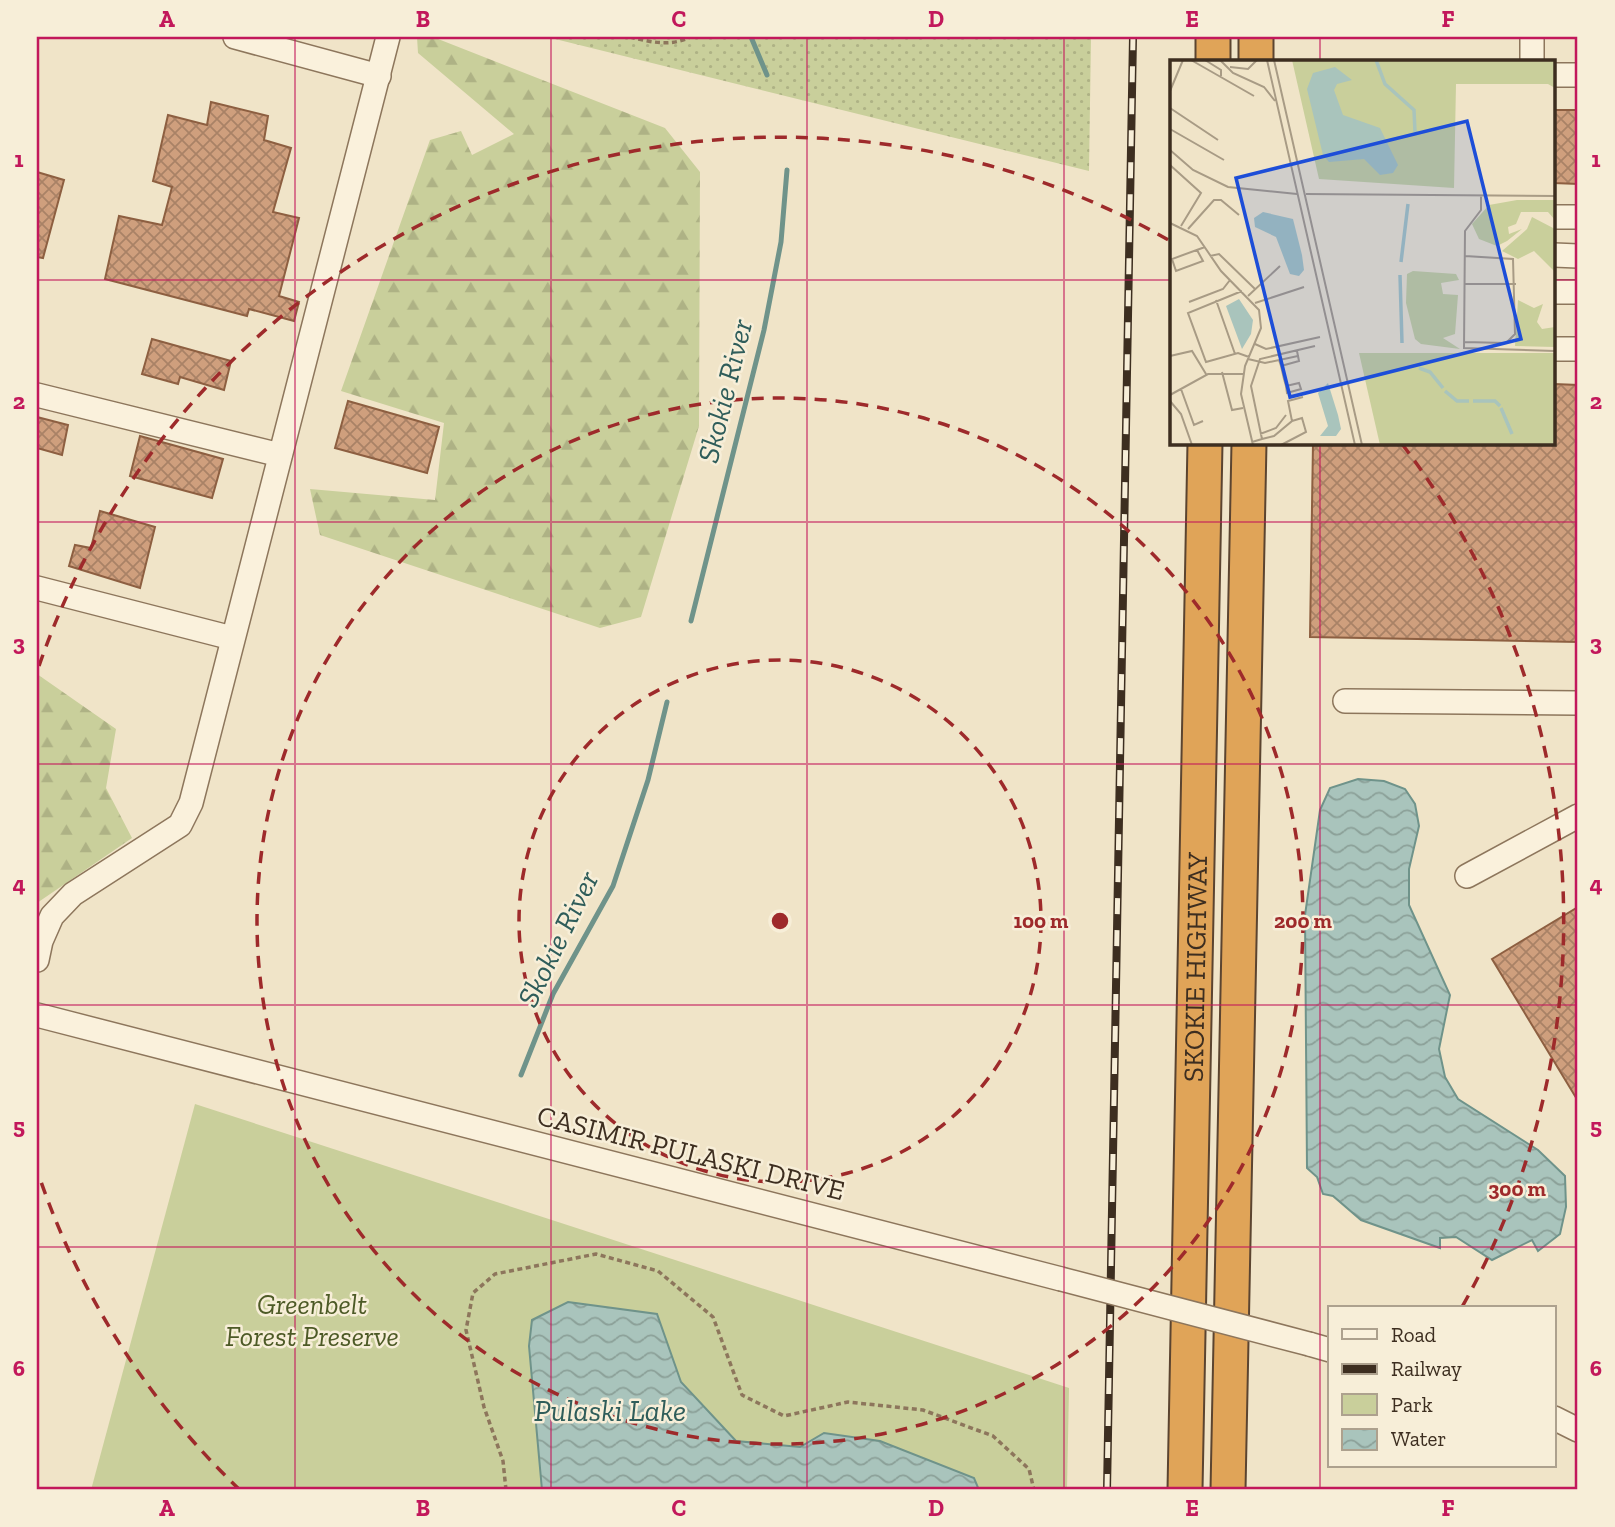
<svg xmlns="http://www.w3.org/2000/svg" width="1615" height="1527" viewBox="0 0 1615 1527" font-family="'Zilla Slab',serif">
	<style>
		.grass { fill: url(#grass-dots) }
		.forest { fill: url(#forest-firs) }
		.park { fill: #c9cf9b }
		.water { fill: url(#water-waves); stroke: #6f938a; stroke-width: 2 }
		.lines { fill: none; stroke-linecap: round; stroke-linejoin: round }
		.stream { stroke: #6f938a; stroke-width: 5 }
		.building { fill: url(#building-cross-hatch); stroke: #8d5f41; stroke-width: 2 }
		.minor-casing { stroke: #8d765c; stroke-width: 26 }
		.highway-casing { stroke: #5b4430; stroke-width: 37 }
		.path { stroke: #8d765c; stroke-width: 3.5; stroke-dasharray: 5 3.5; stroke-linecap: butt }
		.minor { stroke: #faf1dc; stroke-width: 23 }
		.highway { stroke: #e0a458; stroke-width: 33 }
		.rail-casing { stroke: #3d2e20; stroke-width: 8 }
		.rail { stroke: #f7eed8; stroke-width: 5; stroke-dasharray: 16; stroke-linecap: butt }
		.minor-bridge-casing { stroke: #8d765c; stroke-width: 26; stroke-linecap: butt }
		.minor-bridge { stroke: #faf1dc; stroke-width: 23 }
		.grid { fill: none; stroke: #c2185b; stroke-width: 2; stroke-opacity: 0.55 }
		.ring { fill: none; stroke: #9e2a2b; stroke-width: 3.5; stroke-dasharray: 12 9 }
		.labels { text-anchor: middle; dominant-baseline: central; stroke-width: 5; stroke-linejoin: round; paint-order: stroke }
		.street-label { font-size: 28px; fill: #3d2e20; stroke: #f7eed8 }
		.park-label { font-size: 28px; font-style: italic; fill: #4d5a26; stroke: #f7eed8 }
		.water-label { font-size: 30px; font-style: italic; fill: #2f5d5a; stroke: #f7eed8 }
		.inset-river { fill: none; stroke: #a9c4bc; stroke-width: 3.5 }
		.inset-road { fill: none; stroke: #a89b85; stroke-width: 2 }
		.view { fill: #1d4ed8; fill-opacity: 0.15; stroke: #1d4ed8; stroke-width: 3.5 }
		.inset-edge { fill: none; stroke: #3d2e20; stroke-width: 3.5 }
		.centre { fill: #9e2a2b; stroke: #f7eed8; stroke-width: 3.5 }
		.ring-label { font-size: 21px; text-anchor: middle; font-weight: bold; fill: #9e2a2b; stroke: #f7eed8; stroke-width: 5; stroke-linejoin: round; paint-order: stroke }
		.neatline { fill: none; stroke: #c2185b; stroke-width: 2.5 }
		.grid-label { font-size: 23px; text-anchor: middle; font-weight: bold; fill: #c2185b }
	</style>
	<defs>
		<pattern id="grass-dots" width="8" height="8" patternUnits="userSpaceOnUse" patternTransform="scale(1.75)"><rect width="8" height="8" fill="#c9cf9b"/><path d="M2 2h.1M6 6h.1" fill="none" stroke="#aeb285" stroke-width="1.8" stroke-linecap="round"/></pattern>
		<pattern id="forest-firs" width="22" height="20" patternUnits="userSpaceOnUse" patternTransform="scale(1.75)"><rect width="22" height="20" fill="#c9cf9b"/><path d="M5 1l3.5 6h-7zM16 11l3.5 6h-7z" fill="#aeb285"/></pattern>
		<pattern id="water-waves" width="16" height="10" patternUnits="userSpaceOnUse" patternTransform="scale(1.75)"><rect width="16" height="10" fill="#a9c4bc"/><path d="M0 5q4-4 8 0t8 0" fill="none" stroke="#8ba098"/></pattern>
		<pattern id="building-cross-hatch" width="8" height="8" patternUnits="userSpaceOnUse" patternTransform="scale(1.75)"><rect width="8" height="8" fill="#cf9f7d"/><path d="M0 0l8 8M0 8l8-8" fill="none" stroke="#a98266"/></pattern>
	</defs>
	<rect width="100%" height="100%" fill="#f0e4c8"/>
	<polygon class="grass" points="547,37 1091,37 1089,171"/>
	<g class="forest">
		<polygon points="417,37 433,37 665,128 700,172 699,426 641,617 600,628 320,535 310,489 435,500 444,423 341,391 430,140 461,131 472,155 514,134 418,53"/>
		<polygon points="37,674 116,729 106,788 132,838 37,903"/>
	</g>
	<polygon class="park" points="195,1104 1069,1388 1067,1490 91,1490"/>
	<g class="water">
		<polygon points="1358,779 1384,781 1405,789 1415,804 1419,826 1409,869 1409,905 1450,995 1439,1049 1445,1077 1458,1099 1538,1150 1565,1176 1566,1207 1560,1234 1538,1251 1532,1240 1492,1260 1456,1237 1440,1238 1440,1248 1361,1220 1333,1196 1323,1194 1317,1177 1307,1168 1305,915 1320,810 1330,788"/>
		<polygon points="568,1302 657,1314 681,1382 736,1441 800,1447 824,1433 880,1441 974,1478 979,1490 542,1490 529,1346 532,1320"/>
	</g>
	<g class="lines">
		<g class="stream">
			<polyline points="751,37 767,75"/>
			<polyline points="691,621 764,330 781,242 787,170"/>
			<polyline points="521,1075 553,994 613,886 648,780 667,702"/>
		</g>
	</g>
	<g class="building">
		<polygon points="211,102 268,116 264,140 291,148 273,212 299,218 279,296 299,302 294,321 249,309 247,316 105,279 119,216 162,225 172,187 153,181 168,115 207,125"/>
		<polygon points="1554,110 1578,110 1578,184 1554,183"/>
		<polygon points="37,172 64,180 43,258 37,257"/>
		<polygon points="152,339 231,361 224,390 180,377 178,384 142,374"/>
		<polygon points="1554,384 1578,385 1578,642 1310,637 1313,443 1554,443"/>
		<polygon points="348,401 439,427 427,473 335,448"/>
		<polygon points="37,417 68,425 62,455 37,448"/>
		<polygon points="140,436 223,459 212,498 130,476"/>
		<polygon points="100,511 155,527 140,588 69,566 75,545 91,548"/>
		<polygon points="1578,907 1578,1101 1492,959"/>
	</g>
	<g class="lines">
		<g class="minor-casing">
			<g id="minor">
				<polyline points="235,37 379,76"/>
				<polyline points="1532,37 1532,61"/>
				<polyline points="1554,75 1578,75"/>
				<polyline points="1554,217 1578,217"/>
				<polyline points="1554,255 1578,256"/>
				<polyline points="1554,292 1578,292"/>
				<polyline points="1554,349 1578,349"/>
				<polyline points="37,395 280,455"/>
				<polyline points="37,588 232,638"/>
				<polyline points="1345,701 1578,703"/>
				<polyline points="1467,876 1578,816"/>
				<polyline points="37,960 41,941 52,916 73,894 180,825 191,803 388,37"/>
				<polyline points="37,1015 1061,1279"/>
				<polyline points="1309,1344 1330,1350"/>
				<polyline points="1554,1418 1578,1430"/>
			</g>
		</g>
		<g class="highway-casing">
			<g id="highway">
				<polyline points="1213,61 1213,37"/>
				<polyline points="1256,61 1256,37"/>
				<path id="s1" d="M1185 1490 1205 443"/>
				<polyline points="1228,1490 1249,443"/>
			</g>
		</g>
		<g class="path">
			<path d="M630 37C650 42 671 47 690 37"/>
			<polyline points="506,1490 503,1461 484,1407 466,1330 473,1293 495,1274 596,1254 658,1271 713,1317 742,1395 784,1416 848,1402 923,1410 993,1436 1029,1469 1034,1490"/>
		</g>
		<use href="#minor" class="minor"/>
		<use href="#highway" class="highway"/>
		<g class="rail-casing">
			<polyline id="rail" points="1107,1490 1133,37"/>
		</g>
		<use href="#rail" class="rail"/>
		<g class="minor-bridge-casing">
			<polyline id="minor-bridge" points="1061,1279 1309,1344"/>
		</g>
		<use href="#minor-bridge" class="minor-bridge"/>
	</g>
	<path class="grid" d="M295 37V1490M551 37V1490M807 37V1490M1064 37V1490M1320 37V61M37 280H1172M1554 280H1578M1320 443V1490M37 522H1578M37 764H1578M37 1005H1578M37 1247H1578"/>
	<g class="ring">
		<circle cx="780" cy="921" r="261"/>
		<circle cx="780" cy="921" r="523"/>
		<path d="M240 1490A784 784 0 0 1 39 1176M39 666A784 784 0 0 1 1172 242M1402 444A784 784 0 0 1 1462 1307"/>
	</g>
	<g class="labels">
		<g class="street-label">
			<text stroke="none"><textPath href="#s1" startOffset="523">SKOKIE HIGHWAY</textPath></text>
			<text transform="translate(691 1153) rotate(14)">CASIMIR PULASKI DRIVE</text>
		</g>
		<g class="park-label">
			<text x="312" y="1304">Greenbelt<tspan x="312" dy="32">Forest Preserve</tspan></text>
		</g>
		<g class="water-label">
			<text transform="translate(725 391) rotate(-76)">Skokie River</text>
			<text transform="translate(558 939) rotate(-64)">Skokie River</text>
			<text x="610" y="1411">Pulaski Lake</text>
		</g>
	</g>
	<g transform="translate(1170 60)">
		<rect width="385" height="385" fill="#f0e4c8"/>
		<path d="M189 293H385V385H210Z" fill="#c9cf9b"/>
		<path d="M347 140H385V160L378 152H351L346 164 338 167 339 174 352 169 337 181 327 186 309 179 302 164 319 145ZM362 157 385 169V212L364 191 348 199 332 191 357 169ZM243 211 286 214 289 220 271 223 273 234 288 235 285 274 273 278 290 289 251 284 245 279 236 243 237 214ZM348 240 364 248 373 244 367 262 372 269 385 267V287L345 286Z" fill="#c9cf9b"/>
		<path d="M122 0H385V28L378 24H286L284 128 149 119Z" fill="#c9cf9b"/>
		<path d="M165 7 182 20 167 24 164 30 173 55 210 68 228 105 223 113 210 115 194 99 159 102 153 95 137 29 143 13ZM93 152 123 159 132 195 134 210 129 216 120 214 106 177 85 167 84 158ZM69 239 83 260 81 274 72 289 56 246ZM158 323 168 355 171 369 166 376H150L158 366 148 333Z" fill="#a9c4bc"/>
		<path class="inset-river" d="M206 0 215 24 244 50 245 72M231 202 238 144M230 215 232 283M249 308 260 312 273 328M275 331 287 341H299M303 341H325L330 346M331 348 342 374"/>
		<path class="inset-road" d="M21 0 84 36M35 0 51 10V16M50 0 63 13 94 27 105 41M97 0 185 385M104 0 192 385M60 7 78 9 87 0M0 31 13 0M0 48 48 80M0 69 54 100M0 90 23 110 58 127 127 134M0 105 31 133 11 166M136 134 385 136M311 135V150L295 171 294 288 385 291M0 163 27 176 51 211 89 250 91 268 75 306 71 334 83 385M18 169 44 140H51L69 155M27 190 33 201 6 211 2 199 35 187M40 196 49 194 85 229M295 224H346M72 231 18 253 36 302 68 293 79 297M78 236 110 206M46 240 65 294M19 242 53 229 60 220M85 243 134 227M294 282 336 283 345 274 343 199 295 196M85 284 96 289 150 277M0 296 22 291 36 314M78 299 95 303 128 296 127 291M109 300 111 306 114 319 116 326 117 333 131 329 129 323 116 326M111 306 129 301 128 296M52 312 62 350 73 348M11 329 24 365 33 361M0 335 38 314H73M0 341 11 354 22 385M90 374 106 368 116 355M92 379 104 376 122 361 118 341 133 337M82 382 92 379 81 326 90 299 145 286M111 385 136 372 132 358 122 361"/>
		<path class="view" d="M297 61 351 279 120 337 66 118Z"/>
		<rect width="385" height="385" class="inset-edge"/>
	</g>
	<circle cx="780" cy="921" r="10" class="centre"/>
	<g class="ring-label">
		<text x="1041" y="928">100 m</text>
		<text x="1303" y="928">200 m</text>
		<text x="1517" y="1196">300 m</text>
	</g>
	<rect width="1615" height="1527" fill="none" stroke="#f7eed8" stroke-width="77"/>
	<rect x="1328" y="1306" width="228" height="161" fill="#f7eed8" stroke="#ada18e" stroke-width="2"/>
	<rect x="1342" y="1329" width="35" height="10" fill="#faf1dc" stroke="#ada18e" stroke-width="2"/>
	<text x="1391" y="1342" font-size="21" fill="#3d2e20">Road</text>
	<rect x="1342" y="1364" width="35" height="10" fill="#3d2e20" stroke="#ada18e" stroke-width="2"/>
	<text x="1391" y="1376" font-size="21" fill="#3d2e20">Railway</text>
	<rect x="1342" y="1394" width="35" height="21" fill="#c9cf9b" stroke="#ada18e" stroke-width="2"/>
	<text x="1391" y="1412" font-size="21" fill="#3d2e20">Park</text>
	<rect x="1342" y="1429" width="35" height="21" fill="url(#water-waves)" stroke="#ada18e" stroke-width="2"/>
	<text x="1391" y="1446" font-size="21" fill="#3d2e20">Water</text>
	<rect x="38" y="38" width="1538" height="1450" class="neatline"/>
	<g class="grid-label">
		<text x="167" y="27">A</text>
		<text x="423" y="27">B</text>
		<text x="679" y="27">C</text>
		<text x="936" y="27">D</text>
		<text x="1192" y="27">E</text>
		<text x="1448" y="27">F</text>
		<text x="19" y="167">1</text>
		<text x="1596" y="167">1</text>
		<text x="19" y="409">2</text>
		<text x="1596" y="409">2</text>
		<text x="19" y="651">3</text>
		<text x="1596" y="651">3</text>
		<text x="19" y="892">4</text>
		<text x="1596" y="892">4</text>
		<text x="19" y="1134">5</text>
		<text x="1596" y="1134">5</text>
		<text x="19" y="1376">6</text>
		<text x="1596" y="1376">6</text>
		<text x="167" y="1516">A</text>
		<text x="423" y="1516">B</text>
		<text x="679" y="1516">C</text>
		<text x="936" y="1516">D</text>
		<text x="1192" y="1516">E</text>
		<text x="1448" y="1516">F</text>
	</g>
</svg>
